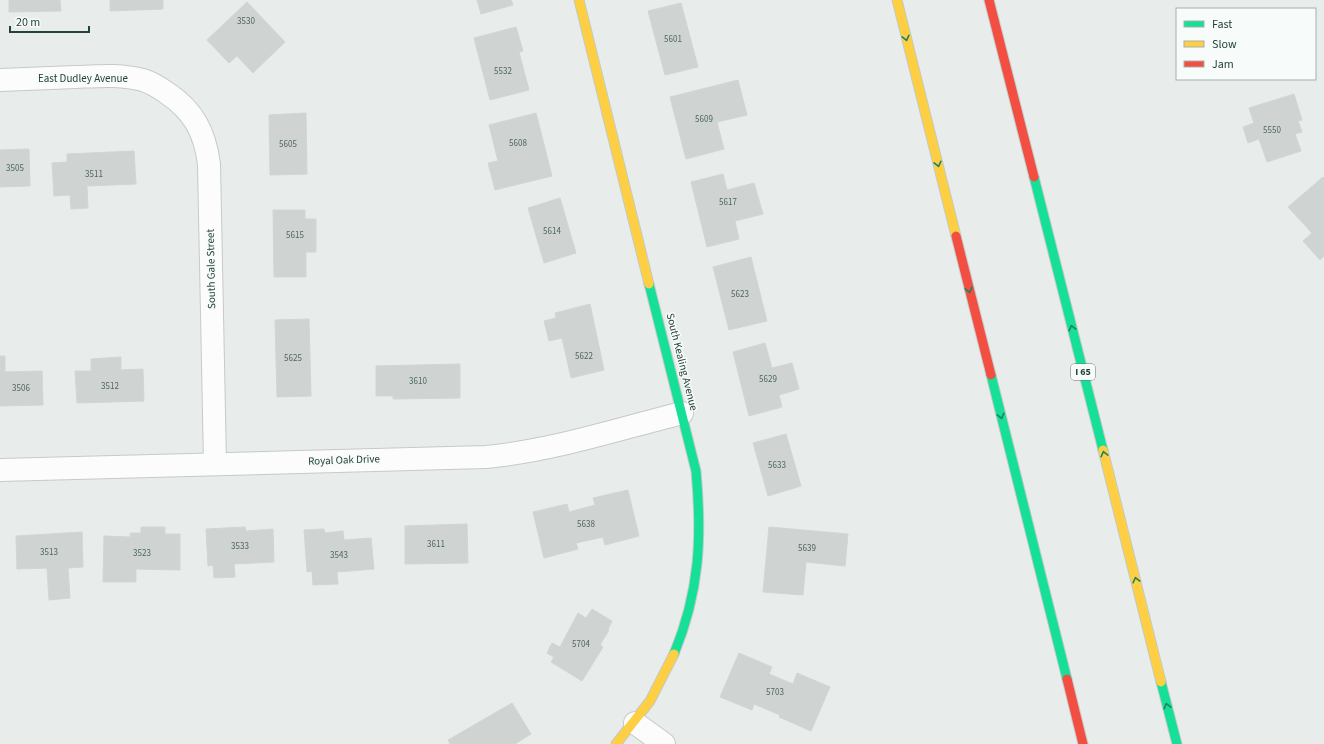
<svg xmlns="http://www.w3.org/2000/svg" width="1324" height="744" viewBox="0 0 1324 744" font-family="'Source Sans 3',sans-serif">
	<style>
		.building { fill: #cfd4d2; stroke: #d1d6d4 }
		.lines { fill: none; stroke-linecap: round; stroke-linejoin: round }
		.street-casing { stroke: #c5cac8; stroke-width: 24 }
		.fast-casing { stroke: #c3cbc8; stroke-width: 11 }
		.slow-casing { stroke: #c3cbc8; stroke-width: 11 }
		.jam-casing { stroke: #c3cbc8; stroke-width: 11 }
		.street { stroke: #fcfcfc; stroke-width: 22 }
		.fast { stroke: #16e098; stroke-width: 9 }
		.slow { stroke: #ffcf43; stroke-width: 9 }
		.jam { stroke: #f24e42; stroke-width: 9 }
		.oneway { stroke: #1e8160 }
		.labels { text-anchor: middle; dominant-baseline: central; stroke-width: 3; stroke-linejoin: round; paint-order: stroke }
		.number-label { font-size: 9px; fill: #506761 }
		.shield { fill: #f7fbf9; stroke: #637a73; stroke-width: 1 }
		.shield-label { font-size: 10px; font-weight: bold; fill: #24423a }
		.street-label { font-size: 11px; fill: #24423a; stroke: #f7fbf9 }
	</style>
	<rect width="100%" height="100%" fill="#e8edeb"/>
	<g class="building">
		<polygon points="9,0 60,0 61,11 9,12"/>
		<polygon points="110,0 163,0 163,9 110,11"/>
		<polygon points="477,0 511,0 513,5 481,14"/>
		<polygon points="247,2 285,42 253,73 237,56 229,63 207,40"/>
		<polygon points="681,3 698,67 665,75 648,11"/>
		<polygon points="516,27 523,51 519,52 529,90 490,100 474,38"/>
		<polygon points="738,80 747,115 717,122 724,149 686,159 670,97"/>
		<polygon points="1294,94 1302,120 1298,121 1302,132 1295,134 1301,151 1267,162 1259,139 1248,143 1243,127 1254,123 1249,108"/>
		<polygon points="306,113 307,174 270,175 269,115"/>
		<polygon points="536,113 552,176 495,190 488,163 498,161 489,125"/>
		<polygon points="29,149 30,186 0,187 0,150"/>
		<polygon points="134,151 136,184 87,186 88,208 71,209 70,195 54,196 52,163 67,162 67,154"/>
		<polygon points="723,174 727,190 754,183 763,214 735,221 739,239 707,247 691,182"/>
		<polygon points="1323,177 1324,178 1324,256 1320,260 1303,241 1312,233 1288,207"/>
		<polygon points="560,198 576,253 544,263 528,208"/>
		<polygon points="273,210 305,210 305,219 316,219 316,252 306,252 306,277 274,277"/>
		<polygon points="751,257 767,321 729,330 713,267"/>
		<polygon points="590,304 604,370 571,378 562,338 549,341 544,321 556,318 555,313"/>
		<polygon points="309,319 311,396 277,397 275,320"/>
		<polygon points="765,343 772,368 792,363 799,389 779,395 782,407 749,416 733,352"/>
		<polygon points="0,356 5,356 5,372 42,371 43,405 0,406"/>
		<polygon points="121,357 121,370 143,369 144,401 77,403 75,371 91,371 91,359"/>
		<polygon points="460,364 460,398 393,399 393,396 376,396 376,366"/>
		<polygon points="786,434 801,486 768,496 753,443"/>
		<polygon points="628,490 639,536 605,545 603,537 576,543 578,549 544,558 533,512 567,504 569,512 595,505 593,498"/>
		<polygon points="467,524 468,563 405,564 405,526"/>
		<polygon points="141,527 165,527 165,534 180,534 180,570 136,569 136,582 103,582 104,536 130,537 130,533 141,533"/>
		<polygon points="245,527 246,531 273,529 274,562 234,564 235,577 214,578 213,565 208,566 206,529"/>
		<polygon points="769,527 848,534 845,566 806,562 803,595 763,592"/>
		<polygon points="324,529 325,533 343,531 344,540 371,538 374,569 337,572 338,584 313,585 312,571 307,572 304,530"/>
		<polygon points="82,532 83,567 68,568 70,598 49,600 47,568 17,569 16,536"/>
		<polygon points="592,609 612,621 608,629 609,630 600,645 603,647 582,681 551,662 554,657 547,653 552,643 560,647 578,613 586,618"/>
		<polygon points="739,653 772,667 769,674 793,684 797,673 830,687 811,731 779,717 780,715 754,704 752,710 720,697"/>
		<polygon points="512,703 531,734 515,744 450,744 448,740"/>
	</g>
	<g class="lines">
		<g class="street-casing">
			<g id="street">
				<path d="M0 80C25 79 51 78 76 77 99 76 121 74 143 80 152 83 160 88 167 93 194 111 205 133 209 164L215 464"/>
				<path d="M0 470 486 457C551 451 619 429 682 413"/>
				<polyline points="635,723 664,744"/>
			</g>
		</g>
		<g class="fast-casing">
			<g id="fast">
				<polyline points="1034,177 1103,450"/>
				<path d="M649 284 696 471C702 537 700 591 674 654"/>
				<polyline points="991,375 1067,679"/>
				<polyline points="1161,682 1177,744"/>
			</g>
		</g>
		<g class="slow-casing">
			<g id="slow">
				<polyline points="579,0 649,284"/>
				<polyline points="897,0 956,236"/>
				<polyline points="1103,450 1161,682"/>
				<polyline points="616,744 650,701 674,654"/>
			</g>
		</g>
		<g class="jam-casing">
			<g id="jam">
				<polyline points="989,0 1034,177"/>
				<polyline points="956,236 991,375"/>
				<polyline points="1067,679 1083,744"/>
			</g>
		</g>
		<use href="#street" class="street"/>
		<use href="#fast" class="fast"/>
		<use href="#slow" class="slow"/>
		<use href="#jam" class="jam"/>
	</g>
	<defs><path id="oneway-chevron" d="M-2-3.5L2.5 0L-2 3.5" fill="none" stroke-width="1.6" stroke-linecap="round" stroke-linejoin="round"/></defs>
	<g class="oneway">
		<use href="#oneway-chevron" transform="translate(906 38) rotate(76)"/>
		<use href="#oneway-chevron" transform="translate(938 164) rotate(76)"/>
		<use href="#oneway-chevron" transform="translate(969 290) rotate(76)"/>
		<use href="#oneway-chevron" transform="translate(1072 328) rotate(-104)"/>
		<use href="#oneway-chevron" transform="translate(1001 416) rotate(76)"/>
		<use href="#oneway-chevron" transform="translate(1104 454) rotate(-104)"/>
		<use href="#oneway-chevron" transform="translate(1136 580) rotate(-104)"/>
		<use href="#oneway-chevron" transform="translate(1167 706) rotate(-104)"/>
	</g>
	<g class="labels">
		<g class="number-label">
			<text x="246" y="21">3530</text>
			<text x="673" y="39">5601</text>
			<text x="503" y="71">5532</text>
			<text x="704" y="119">5609</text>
			<text x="1272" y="130">5550</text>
			<text x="518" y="143">5608</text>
			<text x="288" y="144">5605</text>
			<text x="15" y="168">3505</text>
			<text x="94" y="174">3511</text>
			<text x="728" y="202">5617</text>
			<text x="552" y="231">5614</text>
			<text x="295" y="235">5615</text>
			<text x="740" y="294">5623</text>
			<text x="584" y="356">5622</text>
			<text x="293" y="358">5625</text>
			<text x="768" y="379">5629</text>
			<text x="418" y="381">3610</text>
			<text x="110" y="386">3512</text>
			<text x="21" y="388">3506</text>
			<text x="777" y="465">5633</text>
			<text x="586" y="524">5638</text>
			<text x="436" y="544">3611</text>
			<text x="240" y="546">3533</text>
			<text x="807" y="548">5639</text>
			<text x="49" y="552">3513</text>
			<text x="142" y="553">3523</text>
			<text x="339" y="555">3543</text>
			<text x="581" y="644">5704</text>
			<text x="775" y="692">5703</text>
		</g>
		<rect class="shield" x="1071" y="364" width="24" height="16" rx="3"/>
		<g class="shield-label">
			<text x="1083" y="372">I 65</text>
		</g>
		<g class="street-label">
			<text x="83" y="78">East Dudley Avenue</text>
			<text transform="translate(211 269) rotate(-91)">South Gale Street</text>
			<text transform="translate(682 362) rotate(76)">South Kealing Avenue</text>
			<text transform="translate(344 460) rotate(-2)">Royal Oak Drive</text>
		</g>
	</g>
	<rect x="1176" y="8" width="140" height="72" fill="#f7fbf9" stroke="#a3b1ad"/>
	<rect x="1184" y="21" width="20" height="6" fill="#16e098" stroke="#a3b1ad"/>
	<text x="1212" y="28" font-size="12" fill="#24423a">Fast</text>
	<rect x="1184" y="41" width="20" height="6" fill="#ffcf43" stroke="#a3b1ad"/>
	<text x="1212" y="48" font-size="12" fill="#24423a">Slow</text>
	<rect x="1184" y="61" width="20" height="6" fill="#f24e42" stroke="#a3b1ad"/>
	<text x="1212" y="68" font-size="12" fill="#24423a">Jam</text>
	<path d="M10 26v6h79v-6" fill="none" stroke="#24423a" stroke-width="2"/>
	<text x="16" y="26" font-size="12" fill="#24423a" stroke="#f7fbf9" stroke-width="3" paint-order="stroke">20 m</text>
</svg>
